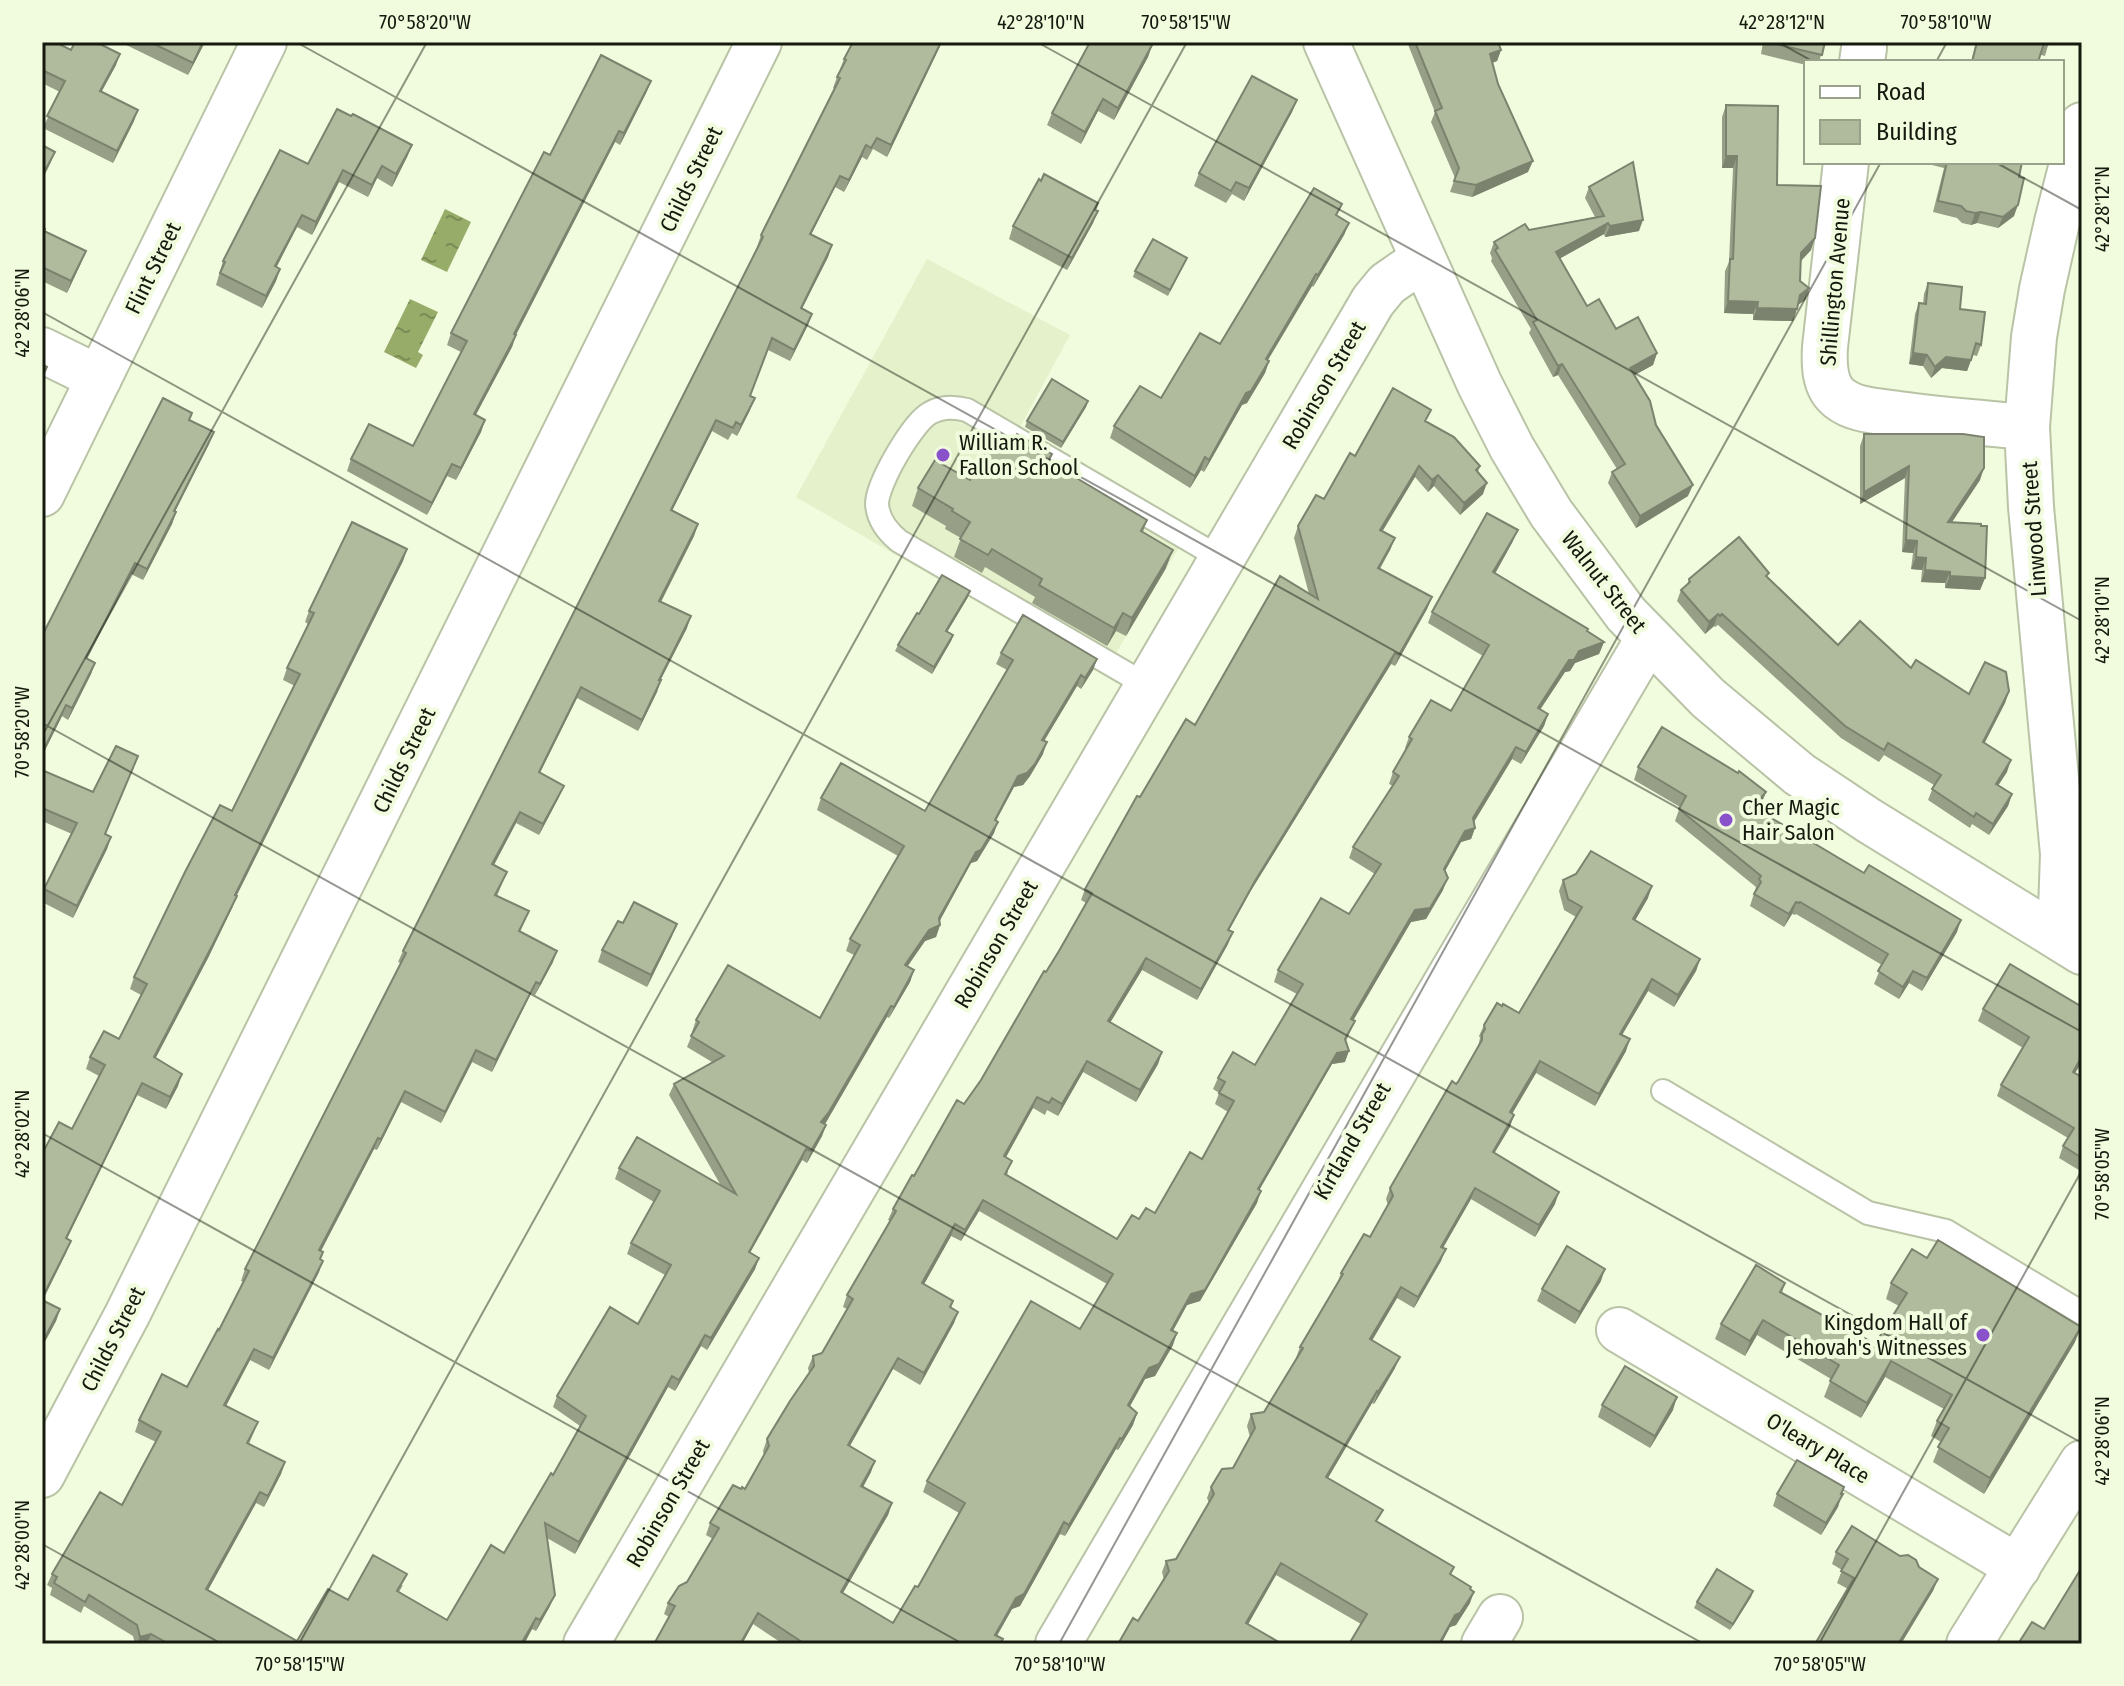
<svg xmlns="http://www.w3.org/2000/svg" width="2124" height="1686" viewBox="0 0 2124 1686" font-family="'Fira Sans Condensed',sans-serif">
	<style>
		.built { fill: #e5f1cb }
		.water { fill: url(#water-ripples) }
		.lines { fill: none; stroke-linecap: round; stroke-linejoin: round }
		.service-casing { stroke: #b9c3a6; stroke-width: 26 }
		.minor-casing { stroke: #b9c3a6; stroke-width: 48 }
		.tertiary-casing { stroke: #b9c3a6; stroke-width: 48 }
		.primary-casing { stroke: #b9c3a6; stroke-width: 48 }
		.service { stroke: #fff; stroke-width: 22 }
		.minor { stroke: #fff; stroke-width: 44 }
		.tertiary { stroke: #fff; stroke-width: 44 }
		.primary { stroke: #fff; stroke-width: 44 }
		.wall { fill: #97a087; fill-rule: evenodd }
		.shaded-wall { fill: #7b826e }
		.building { fill: #b0ba9d; stroke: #7b826e; stroke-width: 2; fill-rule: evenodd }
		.ticks { fill: none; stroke: #15190e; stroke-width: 2; stroke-opacity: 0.45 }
		.poi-dot { fill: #8a52ca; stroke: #f1fbdd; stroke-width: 3 }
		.labels { text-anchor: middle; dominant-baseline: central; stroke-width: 8; stroke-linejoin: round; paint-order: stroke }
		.street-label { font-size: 22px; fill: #15190e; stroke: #f1fbdd }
		.poi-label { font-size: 22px; fill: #15190e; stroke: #f1fbdd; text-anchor: start }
		.neatline { fill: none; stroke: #15190e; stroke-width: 3 }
		.ticks-label { font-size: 20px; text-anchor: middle; fill: #15190e }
	</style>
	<defs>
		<pattern id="water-ripples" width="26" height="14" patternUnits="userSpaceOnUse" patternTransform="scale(2)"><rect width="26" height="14" fill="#98ac6a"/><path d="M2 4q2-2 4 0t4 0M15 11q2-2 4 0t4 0" fill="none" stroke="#7b8b56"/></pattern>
	</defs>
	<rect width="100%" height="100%" fill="#f1fbdd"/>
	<polygon class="built" points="927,259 1070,335 1020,427 1191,527 1103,675 796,497"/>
	<g class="water">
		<polygon points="445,209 471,222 447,272 421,260"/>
		<polygon points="410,299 438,312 418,352 423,355 416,368 384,352"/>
	</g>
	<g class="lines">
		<g class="service-casing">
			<g id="service">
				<path d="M1148 686 899 541C888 532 878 520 877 504 877 484 912 423 930 413 942 406 955 407 967 410L1222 559"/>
				<polyline points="1663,1091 1868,1213 1946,1231 2082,1313"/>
			</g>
		</g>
		<g class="minor-casing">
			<g id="minor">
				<polyline points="1862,62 1864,48"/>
				<path d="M1846 162 1825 347C1824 365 1824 386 1839 398 1855 411 1879 411 1898 414 1941 420 1984 423 2027 427"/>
				<polyline points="42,350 99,378"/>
				<polyline points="42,494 264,42"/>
				<polyline points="1619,1330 2018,1567"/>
				<polyline points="42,1475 127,1315 759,42"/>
				<polyline points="586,1644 1373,301 1387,284 1423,259"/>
				<polyline points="1058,1644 1648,639"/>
				<polyline points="1484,1644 1500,1617"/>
			</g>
		</g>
		<g class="tertiary-casing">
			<g id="tertiary">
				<polyline points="2060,938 2063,854 2031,507 2027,427 2034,337 2042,289 2057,222 2082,125"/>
				<polyline points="1969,1644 2082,1463"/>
			</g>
		</g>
		<g class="primary-casing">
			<polyline id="primary" points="1326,42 1480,385 1512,448 1551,513 1626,614 1708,698 1799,774 1868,820 2082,952"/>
		</g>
		<use href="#service" class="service"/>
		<use href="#minor" class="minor"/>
		<use href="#tertiary" class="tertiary"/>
		<use href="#primary" class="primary"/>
	</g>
	<g class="wall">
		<polygon points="42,42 71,50 116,65 101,92 134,121 113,163 43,128 60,92 42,83"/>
		<polygon points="120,42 205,42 188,75"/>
		<polygon points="853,42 942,42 887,157 873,149 867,160 862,157 844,192 835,187 811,234 832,245 828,257 802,309 812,314 808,325 790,361 768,350 750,396 750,410 737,436 732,433 728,440 712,431 672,510 698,524 694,536 661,602 687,628 660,680 657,692 638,731 577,698 540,773 559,797 539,835 516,823 494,865 507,872 497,896 529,911 520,932 553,962 535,995 531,993 492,1072 472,1062 441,1123 401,1102 377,1150 374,1149 321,1251 319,1272 269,1370 250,1360 226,1406 258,1422 249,1444 285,1462 281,1474 264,1507 256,1503 208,1590 297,1641 348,1600 403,1585 399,1592 447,1620 504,1553 553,1475 580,1426 553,1407 557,1396 638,1324 665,1275 627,1254 631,1243 654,1202 615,1179 619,1168 720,1184 669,1095 674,1084 712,1062 687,1047 693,1032 692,1032 696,1020 820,1018 854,955 846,951 850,939 898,856 817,810 821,798 925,811 1007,670 996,664 1001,653 1097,659 1093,670 1081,689 1077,686 1044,741 1043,754 1030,776 1023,785 1014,787 996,821 994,833 977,861 971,863 939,921 940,925 936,937 925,941 907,966 914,970 910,982 889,1018 887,1017 825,1124 826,1125 822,1136 807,1163 802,1160 750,1253 759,1258 755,1269 707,1350 701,1346 675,1391 668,1387 575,1554 547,1538 550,1606 536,1631 532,1629 524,1644 135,1644 133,1636 84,1606 81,1613 50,1595 52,1588 47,1585 52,1574 122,1505 156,1442 135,1432 139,1420 187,1387 219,1330 244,1282 241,1281 245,1269 401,963 398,962 403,951 758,247 757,247 761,235 835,89 833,88 837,77 844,59"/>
		<polygon points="1407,42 1498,42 1501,50 1497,61 1492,63 1498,84 1528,172 1472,197 1450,192 1455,178 1431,122 1435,112"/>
		<polygon points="1763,42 1825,42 1819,62 1806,62 1806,65 1761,54"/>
		<polygon points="1976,42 2049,42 2045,56 2041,55 2038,62 1971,62"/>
		<polygon points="1152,45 1148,57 1114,120 1098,111 1081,144 1047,125 1052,113"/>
		<polygon points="651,81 646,93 620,145 615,142 516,335 512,347 475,415 485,420 481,432 456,480 447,476 427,515 347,471 351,459 413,446 461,352 447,345 451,333 550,155"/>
		<polygon points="1297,100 1292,112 1244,201 1232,194 1226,203 1194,186 1199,173"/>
		<polygon points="1726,105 1777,185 1811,250 1801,261 1800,281 1809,288 1805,300 1798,305 1793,321 1753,320 1753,314 1724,313 1725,271 1729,262 1733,168 1722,168 1722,117"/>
		<polygon points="412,145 407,157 392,187 377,178 368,197 339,182 312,235 297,227 276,267 280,269 276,281 262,308 216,285 223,261 308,164"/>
		<polygon points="1920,162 2022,162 2019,177 2014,216 1998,228 1977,223 1971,225 1962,223 1957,218 1933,212 1944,168"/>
		<polygon points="1589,187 1639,231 1605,237 1604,234 1560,258 1587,306 1616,329 1657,353 1653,365 1634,375 1688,496 1636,528 1608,483 1612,472 1617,469 1558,375 1553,377 1529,333 1531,329 1491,261 1492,258 1490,253 1494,242 1529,230 1595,217 1585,198"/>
		<polygon points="1096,210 1093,223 1067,270 1009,239 1013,226"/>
		<polygon points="1338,217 1349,223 1344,235 1313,287 1312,286 1268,360 1269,361 1265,373 1247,403 1242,405 1204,472 1201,470 1190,488 1110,438 1114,426 1161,398 1220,344"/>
		<polygon points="42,227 44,231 81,263 67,293 42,281"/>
		<polygon points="1187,258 1168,296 1133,277 1135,271"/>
		<polygon points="1928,283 1960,309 1981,345 1977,356 1973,355 1967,371 1942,368 1931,378 1923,366 1909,364 1915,314 1919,303 1923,304 1924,294"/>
		<polygon points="1088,401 1086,407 1061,448 1025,427 1027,421"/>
		<polygon points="190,421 209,444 175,512 176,512 172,524 143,580 131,574 87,659 95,663 91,674 68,720 62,716 42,756 42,636"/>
		<path d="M1426 422 1480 466 1478 472 1483 494 1460 515 1434 486 1428 492 1415 477 1382 531 1395 538 1390 550 1380 569 1432 597 1427 609 1395 666 1391 664 1250 892 1229 930 1228 944 1197 1000 1142 970 1110 1022 1162 1052 1158 1064 1136 1102 1083 1072 1058 1116 1047 1110 1045 1115 1033 1108 1006 1157 1008 1172 1007 1175 1117 1239 1139 1219 1155 1213 1202 1159 1228 1112 1215 1104 1219 1093 1213 1089 1218 1078 1255 1065 1297 994 1274 982 1278 970 1349 914 1375 874 1349 858 1353 847 1393 786 1389 784 1393 772 1406 749 1405 748 1409 737 1451 711 1483 656 1428 623 1432 612 1513 541 1495 574 1604 642 1599 654 1575 663 1570 671 1565 672 1540 710 1548 714 1544 726 1521 764 1512 759 1474 822 1475 828 1471 839 1461 842 1445 871 1443 890 1426 919 1411 922 1353 1020 1355 1021 1346 1041 1345 1062 1332 1064 1259 1190 1257 1203 1200 1301 1187 1305 1173 1331V1345L1155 1376 1145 1379 1130 1406 1137 1413 1133 1425 1118 1450 1116 1449 1065 1536 1060 1534 1020 1606 1012 1609 997 1636 1003 1639 1001 1644H783L753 1624 742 1644H654L669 1617 664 1614 668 1603 687 1582 713 1539 706 1535 710 1523 741 1489H745L764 1455 763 1451 767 1439 809 1373 808 1368 813 1356 822 1353 847 1309 843 1307 847 1295 890 1221 888 1220 893 1209 981 1080 1046 972 1086 903 1081 900 1085 889 1140 797 1195 725 1309 594 1294 538 1298 526 1324 499 1355 456ZM979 1211 1107 1284 1080 1329 927 1481 923 1492 959 1513 918 1587 893 1623 843 1593 888 1515 892 1503 863 1487 871 1472 850 1446 893 1369 920 1385 954 1323 958 1312 951 1308 953 1301 924 1284 951 1236 961 1241Z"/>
		<polygon points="1864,434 1980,480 1952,522 1985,578 1980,590 1945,588 1945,583 1921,582 1922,570 1911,569 1913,553 1902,552 1905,478 1860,504 1860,446"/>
		<polygon points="1007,451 1052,454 1050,462 1147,520 1143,532 1166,568 1126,636 1116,631 1107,646 1032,603 1035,597 985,567 982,573 954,557 961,538 945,529 946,526 912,506 918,488 970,480"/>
		<polygon points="407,549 403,561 236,896 232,908 208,958 155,1058 178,1086 166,1109 137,1095 67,1239 66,1253 43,1300 60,1309 56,1321 42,1347 42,1154 72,1129 99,1076 86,1069 90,1057 119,1039 141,995 130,989 134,977 232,811 295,686 283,680 287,668 308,624 305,622 309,611"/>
		<polygon points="1768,577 1838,645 1911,668 1969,694 2009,691 2005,703 1984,743 2007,772 1998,785 2012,794 2008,806 1989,835 1972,824 1970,828 1928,800 1934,785 1884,755 1879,762 1841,738 1718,625 1715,627 1714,626 1705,634 1677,601 1681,590 1687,585 1689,579"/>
		<polygon points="970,591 968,597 947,632 953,635 951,641 932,674 895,651 898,645 919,614"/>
		<polygon points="1638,767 1766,792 1761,804 1757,809 1957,932 1922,991 1909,983 1899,999 1874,984 1882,965 1796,914 1795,915 1792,914 1784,927 1750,906 1756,887 1675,821 1680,807 1634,780"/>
		<polygon points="42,770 106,835 111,837 107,849 73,918 42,902 42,895 44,889 72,834 42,821"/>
		<polygon points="1563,880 1648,898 1635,920 1700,959 1696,971 1674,1007 1648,991 1622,1035 1626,1051 1595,1106 1536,1073 1512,1114 1510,1127 1494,1153 1555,1204 1535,1237 1471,1199 1443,1248 1441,1261 1414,1308 1397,1298 1372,1340 1395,1368 1374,1404 1372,1403 1328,1478 1378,1522 1454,1567 1451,1575 1471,1589 1470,1603 1456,1625 1450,1627 1441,1644 1349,1644 1361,1624 1276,1575 1248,1624 1138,1621 1164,1580 1162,1572 1166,1561 1176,1559 1209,1503 1207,1498 1211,1487 1233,1468 1250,1437 1247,1426 1251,1414 1264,1412 1296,1359 1296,1358 1300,1347 1337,1284 1341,1273 1370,1237 1388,1205 1386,1199 1390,1188 1458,1082 1478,1047 1480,1038 1479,1036 1484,1025 1519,1013 1576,917 1564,910 1559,891"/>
		<polygon points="672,936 647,987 598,962 602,950"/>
		<polygon points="2082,1007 2080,1011 2075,1073 2082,1077 2082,1172 2059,1158 2063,1146 2068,1138 1997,1096 2001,1085 2023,1048 1978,1021 1983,1009"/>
		<polygon points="1601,1281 1575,1324 1537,1301 1542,1289"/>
		<polygon points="1785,1283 1782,1293 1875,1344 1899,1306 1886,1299 1891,1283 2075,1342 1984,1494 1933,1462 1941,1442 1931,1436 1937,1421 1944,1409 1885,1377 1861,1418 1824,1397 1831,1379 1757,1335 1745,1356 1715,1339 1721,1324"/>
		<polygon points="1602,1405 1673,1410 1650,1448 1598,1417"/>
		<polygon points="1844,1487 1838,1507 1821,1535 1773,1506 1777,1494"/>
		<polygon points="1836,1552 1933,1591 1848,1589 1837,1583 1842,1570 1832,1564"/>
		<polygon points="1753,1591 1751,1597 1730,1630 1694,1608 1697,1602"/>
	</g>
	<g class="shaded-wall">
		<polygon points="203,42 205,42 188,75 193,63"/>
		<polygon points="941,42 942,42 887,157 891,145"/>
		<polygon points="1152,45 1148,57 1114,120 1118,108"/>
		<polygon points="1501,50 1497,61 1486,65 1490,54"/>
		<polygon points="120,54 116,65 96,102 100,91"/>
		<polygon points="651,81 646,93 620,145 624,133"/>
		<polygon points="1103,99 1098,111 1081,144 1085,132"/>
		<polygon points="1297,100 1292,112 1244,201 1249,188"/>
		<polygon points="138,110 134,121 113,163 117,151"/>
		<polygon points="619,131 615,142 510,346 514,334"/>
		<polygon points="412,145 407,157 392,187 396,174"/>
		<polygon points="866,145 862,157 844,192 849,180"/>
		<polygon points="55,152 50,164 42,180 42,176"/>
		<polygon points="1726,156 1737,156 1733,168 1722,168"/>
		<polygon points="1533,161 1528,172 1472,197 1476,185"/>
		<polygon points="382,166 377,178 368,197 372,185"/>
		<polygon points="343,170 339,182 312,235 316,222"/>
		<polygon points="840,176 835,187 806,245 810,234"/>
		<polygon points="2018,205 2014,216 1998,228 2003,217"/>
		<polygon points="1098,211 1093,223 1067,270 1072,258"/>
		<polygon points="1981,212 1977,223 1971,225 1975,213"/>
		<polygon points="302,215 297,227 271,278 275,266"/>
		<polygon points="1643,220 1639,231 1605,237 1610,226"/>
		<polygon points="1349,223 1344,235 1313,287 1318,275"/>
		<polygon points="1608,223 1604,234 1552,263 1556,252"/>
		<polygon points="1815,238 1811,250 1797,265 1801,253"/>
		<polygon points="832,245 828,257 796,320 801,308"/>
		<polygon points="86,251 81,263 67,293 71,281"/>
		<polygon points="280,269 276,281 262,308 266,296"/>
		<polygon points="1316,274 1312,286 1261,371 1266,359"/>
		<polygon points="1809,288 1805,300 1795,307 1800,295"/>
		<polygon points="1728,301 1758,302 1753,314 1724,313"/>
		<polygon points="1757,308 1797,309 1793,321 1753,320"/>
		<polygon points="812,314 808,325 790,361 794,350"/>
		<polygon points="516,335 512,347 470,426 474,414"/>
		<polygon points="1657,353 1653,365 1626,380 1630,368"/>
		<polygon points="1913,353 1927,355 1923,366 1909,364"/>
		<polygon points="1946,357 1971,360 1967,371 1942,368 1931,378 1935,367"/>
		<polygon points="1269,361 1265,373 1247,403 1242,405 1204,472 1209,460 1246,393"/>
		<polygon points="1562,364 1558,375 1553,377 1558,366"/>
		<polygon points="755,398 750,410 737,436 741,425"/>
		<polygon points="1088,401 1086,407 1061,448 1063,442"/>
		<polygon points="485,420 481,432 456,480 461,468"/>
		<polygon points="716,420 712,431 667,521 671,510"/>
		<polygon points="214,432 209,444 169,522 174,511"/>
		<polygon points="1205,457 1201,470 1190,488 1195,476"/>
		<polygon points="452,464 447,476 427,515 432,503"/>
		<polygon points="1419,466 1415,477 1376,542 1380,530"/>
		<polygon points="1909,466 1905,478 1860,504 1864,492"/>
		<polygon points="1984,468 1980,480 1944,534 1948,522"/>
		<polygon points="1438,475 1434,486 1428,492 1432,480"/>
		<polygon points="1487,483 1483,494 1460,515 1464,503"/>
		<polygon points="1693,485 1688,496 1636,528 1640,516"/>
		<polygon points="176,512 172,524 143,580 147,569"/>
		<polygon points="698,524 694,536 655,613 659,601"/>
		<polygon points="1518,530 1513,541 1489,584 1493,572"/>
		<polygon points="1395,538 1390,550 1373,579 1378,568"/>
		<polygon points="1906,540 1917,541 1913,553 1902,552"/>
		<polygon points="407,549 403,561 231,907 235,895"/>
		<polygon points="1173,550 1166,568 1126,636 1132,618"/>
		<polygon points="1916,557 1926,558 1922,570 1911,569"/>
		<polygon points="135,563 131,574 81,670 86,658"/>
		<polygon points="1925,570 1950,572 1945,583 1921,582"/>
		<polygon points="1950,576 1985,578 1980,590 1945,588"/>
		<polygon points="970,591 968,597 944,637 946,631"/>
		<polygon points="1432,597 1427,609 1395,666 1399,655"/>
		<polygon points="1123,613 1116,631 1107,646 1114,628"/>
		<polygon points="1718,614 1714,626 1705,634 1709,622"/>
		<polygon points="691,616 687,628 655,691 659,680"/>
		<polygon points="953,635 951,641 932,674 934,667"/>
		<polygon points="1604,642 1599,654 1575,663 1570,671 1565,672 1533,720 1538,708 1569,660 1579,651"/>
		<polygon points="1395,653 1391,664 1250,892 1223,941 1228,930 1255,881"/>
		<polygon points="1097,659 1093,670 1081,689 1085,678"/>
		<polygon points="95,663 91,674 68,720 72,708"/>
		<polygon points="1081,675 1077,686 1038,751 1042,740"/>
		<polygon points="661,680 657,692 638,731 642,720"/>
		<polygon points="581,687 577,698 534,784 539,772"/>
		<polygon points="2009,691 2005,703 1979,754 1983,742"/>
		<polygon points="66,705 62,716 42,756 42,753"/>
		<polygon points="1548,714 1544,726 1521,764 1526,752"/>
		<polygon points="1047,742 1043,754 1030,776 1023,785 1014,787 990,831 995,820 1018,776"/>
		<polygon points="1516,747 1512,759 1469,830 1475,828 1471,839 1461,842 1440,880 1444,869 1473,818"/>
		<polygon points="2011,760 2007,772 1992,795 1996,784"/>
		<polygon points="564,786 559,797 539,835 543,824"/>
		<polygon points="1766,792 1761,804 1749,819 1753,807"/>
		<polygon points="2012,794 2008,806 1989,835 1993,824"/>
		<polygon points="520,812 516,823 488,876 492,864"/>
		<polygon points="998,822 994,833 977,861 971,863 937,926 940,925 936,937 925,941 901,976 905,965 929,930 939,918 976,852"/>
		<polygon points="111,837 107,849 73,918 77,906"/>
		<polygon points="1448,878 1443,890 1426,919 1411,922 1347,1031 1351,1019 1415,910"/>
		<polygon points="1652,886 1648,898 1629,931 1633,919"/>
		<polygon points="237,896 232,908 208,958 150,1069 154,1057"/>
		<polygon points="1796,902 1792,914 1784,927 1789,914"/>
		<polygon points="1961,920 1957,932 1922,991 1927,978"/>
		<polygon points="677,924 672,936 647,987 651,975"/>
		<polygon points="1233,932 1228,944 1197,1000 1201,989"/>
		<polygon points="557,951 553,962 535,995 540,984"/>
		<polygon points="1146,958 1142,970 1104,1033 1108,1021"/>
		<polygon points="1700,959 1696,971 1674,1007 1678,995"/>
		<polygon points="914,970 910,982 889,1018 894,1007"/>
		<polygon points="1913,971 1909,983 1899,999 1903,987"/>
		<polygon points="1652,979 1648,991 1616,1045 1620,1034"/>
		<polygon points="536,982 531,993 492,1072 496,1060"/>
		<polygon points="891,1006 887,1017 825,1124 821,1122"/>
		<polygon points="1630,1039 1626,1051 1595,1106 1599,1094"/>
		<polygon points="476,1050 472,1062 441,1123 445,1112"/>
		<polygon points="1349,1051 1345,1062 1332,1064 1253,1201 1258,1189 1337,1053"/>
		<polygon points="1162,1052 1158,1064 1136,1102 1140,1090"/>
		<polygon points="2082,1056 2082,1062 2069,1083 2073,1072"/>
		<polygon points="1087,1061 1083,1072 1058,1116 1062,1104"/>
		<polygon points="1540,1061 1536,1073 1506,1124 1510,1112"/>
		<polygon points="182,1074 178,1086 166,1109 170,1097"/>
		<polygon points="142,1083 137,1095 61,1250 66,1238"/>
		<polygon points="405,1091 401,1102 377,1150 381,1139"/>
		<polygon points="1037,1097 1033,1108 1000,1168 1004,1156"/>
		<polygon points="1514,1115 1510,1127 1488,1164 1493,1152"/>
		<polygon points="826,1125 822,1136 807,1163 811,1151"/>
		<polygon points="378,1138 374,1149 315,1262 319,1250"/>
		<polygon points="806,1149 802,1160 744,1263 749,1252"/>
		<polygon points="1475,1188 1471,1199 1437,1258 1441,1247"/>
		<polygon points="1261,1191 1257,1203 1200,1301 1187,1305 1167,1341 1171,1330 1191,1294"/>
		<polygon points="1559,1192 1555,1204 1535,1237 1539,1225"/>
		<polygon points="983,1200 979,1211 961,1241 965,1230"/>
		<polygon points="955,1224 951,1236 918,1295 922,1283"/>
		<polygon points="71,1241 66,1253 42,1301 42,1298"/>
		<polygon points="1446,1249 1441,1261 1414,1308 1418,1297"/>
		<polygon points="759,1258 755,1269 707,1350 711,1338"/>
		<polygon points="323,1261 319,1272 269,1370 273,1358"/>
		<polygon points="1605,1269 1601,1281 1575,1324 1580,1312"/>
		<polygon points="1401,1287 1397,1298 1366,1351 1370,1339"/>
		<polygon points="60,1309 56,1321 42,1347 42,1343"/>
		<polygon points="958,1312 954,1323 920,1385 924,1373"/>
		<polygon points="1763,1320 1757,1335 1745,1356 1750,1341"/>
		<polygon points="2081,1327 2075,1342 1984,1494 1990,1478"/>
		<polygon points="1177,1333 1173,1345 1155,1376 1145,1379 1124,1417 1128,1405 1149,1368"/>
		<polygon points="705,1335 701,1346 675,1391 679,1380"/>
		<polygon points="254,1349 250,1360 220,1417 224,1405"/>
		<polygon points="1400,1357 1395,1368 1374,1404 1378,1392"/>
		<polygon points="898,1358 893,1369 844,1456 848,1445"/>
		<polygon points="1891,1361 1885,1377 1861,1418 1867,1403"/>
		<polygon points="672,1376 668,1387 575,1554 579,1542"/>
		<polygon points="1377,1391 1372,1403 1322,1488 1326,1477"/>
		<polygon points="1677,1397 1673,1410 1650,1448 1655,1436"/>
		<polygon points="1137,1413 1133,1425 1118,1450 1122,1439"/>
		<polygon points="1120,1438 1116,1449 1065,1536 1069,1525"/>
		<polygon points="875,1461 871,1472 857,1498 861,1486"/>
		<polygon points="285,1462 281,1474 264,1507 268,1496"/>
		<polygon points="1844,1487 1838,1507 1821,1535 1826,1523"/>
		<polygon points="260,1492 256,1503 202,1601 206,1589"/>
		<polygon points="892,1503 888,1515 837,1603 841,1592"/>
		<polygon points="1064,1522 1060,1534 1020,1606 1012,1609 992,1644 995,1635 1016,1598"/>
		<polygon points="1281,1563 1276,1575 1242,1635 1246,1623"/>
		<polygon points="1938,1579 1933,1591 1901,1644 1898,1644"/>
		<polygon points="1753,1591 1751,1597 1730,1630 1733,1624"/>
		<polygon points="1474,1592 1470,1603 1456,1625 1450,1627 1441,1644 1439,1644 1455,1615"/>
		<polygon points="555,1595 550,1606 536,1631 540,1620"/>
		<polygon points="758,1613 753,1624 742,1644 740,1644"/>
		<polygon points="536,1618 532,1629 524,1644 521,1644"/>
		<polygon points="151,1634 147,1644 137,1644 140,1637"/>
	</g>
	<g class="building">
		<polygon points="42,42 55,42 71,50 75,42 96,42 120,54 100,91 138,110 117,151 47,116 65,81 42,70"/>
		<polygon points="150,42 203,42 193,63"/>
		<polygon points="853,42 941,42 891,145 877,138 871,148 866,145 849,180 840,176 810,234 832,245 801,308 812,314 794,350 772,338 750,396 755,398 741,425 736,422 733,428 716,420 671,510 698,524 659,601 691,616 659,680 661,680 642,720 581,687 539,772 564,786 543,824 520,812 492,864 507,872 495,895 529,911 519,931 557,951 540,984 536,982 496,1060 476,1050 445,1112 405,1091 381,1139 378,1138 319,1250 323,1252 320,1259 323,1261 273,1358 254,1349 224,1405 258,1422 247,1443 285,1462 268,1496 260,1492 206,1589 297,1641 328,1589 348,1600 373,1555 407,1574 397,1591 447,1620 491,1545 504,1553 551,1473 553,1475 586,1416 557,1396 610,1307 638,1324 671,1265 631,1243 660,1191 619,1168 637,1137 736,1194 674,1084 724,1056 691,1036 699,1022 696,1020 728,965 820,1018 860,945 850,939 904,846 821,798 841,763 925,811 1013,660 1001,653 1023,615 1097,659 1085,678 1081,675 1042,740 1047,742 1035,764 1027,773 1018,776 995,820 998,822 981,850 976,852 939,918 940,925 929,930 905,965 914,970 894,1007 891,1006 829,1112 821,1122 826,1125 811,1151 806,1149 749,1252 759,1258 711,1338 705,1335 679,1380 672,1376 579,1542 545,1523 555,1595 540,1620 536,1618 521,1644 169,1644 151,1634 140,1637 137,1625 89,1595 85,1602 54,1583 57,1577 52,1574 100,1492 122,1505 161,1432 139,1420 162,1374 187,1387 218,1329 219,1330 249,1271 245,1269 406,953 403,951 763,237 761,235 840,78 837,77 846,60 844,59"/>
		<polygon points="1090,42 1147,42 1152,45 1118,108 1103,99 1085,132 1052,113"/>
		<polygon points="1415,42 1498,42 1501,50 1490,54 1498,84 1533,161 1476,185 1454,181 1459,168 1435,111 1442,108"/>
		<polygon points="1767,42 1825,42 1822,55"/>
		<polygon points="1977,42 2049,42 2049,44 2044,43 2038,62 1972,62"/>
		<polygon points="601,55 651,81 624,133 619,131 514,334 516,335 474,414 485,420 461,468 452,464 432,503 351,459 369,424 413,446 467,341 451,333 544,152 550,155"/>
		<polygon points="1252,76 1297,100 1249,188 1236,182 1231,191 1199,173"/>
		<polygon points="1726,105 1778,106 1777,185 1821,186 1815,238 1801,253 1800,281 1809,288 1800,295 1797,309 1757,308 1758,302 1728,301 1730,259 1733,259 1737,156 1726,156"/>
		<polygon points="337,109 351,116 353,114 412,145 396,174 382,166 372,185 343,170 316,222 302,215 275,266 280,269 266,296 220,273 225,262 223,261 280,150 308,164"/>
		<polygon points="42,145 55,152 42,176"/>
		<polygon points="1633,162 1643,220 1610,226 1608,223 1556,252 1587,306 1599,299 1616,329 1638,317 1657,353 1630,368 1650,401 1656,425 1693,485 1640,516 1612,472 1625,464 1562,364 1558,366 1533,322 1537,320 1495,250 1498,248 1494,242 1525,224 1529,230 1604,216 1589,187"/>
		<polygon points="1947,162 2022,162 2019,177 2024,178 2018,205 2003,217 1981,212 1975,213 1966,211 1961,206 1938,201"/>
		<polygon points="1044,174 1098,203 1095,210 1098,211 1072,258 1013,226 1039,179 1041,181"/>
		<polygon points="1314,188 1342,204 1336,215 1349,223 1318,275 1316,274 1266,359 1269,361 1251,391 1246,393 1209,460 1205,457 1195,476 1114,426 1140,386 1161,398 1200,333 1220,344"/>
		<polygon points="42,227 45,229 44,231 86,251 71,281 42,267"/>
		<polygon points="1153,239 1187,258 1170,290 1135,271"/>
		<polygon points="1928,283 1962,287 1960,309 1985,312 1981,345 1976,343 1971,360 1946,357 1935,367 1927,355 1913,353 1919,303 1926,304"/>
		<polygon points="42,364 47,367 42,377"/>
		<polygon points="1052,379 1088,401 1063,442 1027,421"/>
		<path d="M1393 388 1431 410 1425 421 1454 437 1480 466 1476 470 1487 483 1464 503 1438 475 1432 480 1419 466 1380 530 1395 538 1378 568 1432 597 1399 655 1395 653 1255 881 1228 930 1233 932 1201 989 1146 958 1108 1021 1162 1052 1140 1090 1087 1061 1062 1104 1052 1098 1049 1103 1037 1097 1004 1156 1012 1161 1005 1174 1117 1239 1132 1215 1139 1219 1146 1208 1155 1213 1190 1152 1202 1159 1234 1101 1219 1093 1225 1082 1218 1078 1233 1052 1255 1065 1303 984 1278 970 1321 898 1349 914 1381 864 1353 847 1399 776 1393 772 1412 739 1409 737 1431 700 1451 711 1489 645 1432 612 1487 513 1518 530 1493 572 1588 629 1587 631 1604 642 1579 651 1574 660H1569L1538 708 1548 714 1526 752 1516 747 1473 818 1475 828 1465 831 1444 869 1448 878 1430 908 1415 910 1351 1019 1355 1021 1345 1039 1349 1051 1337 1053 1258 1189 1261 1191 1205 1290 1191 1294 1171 1330 1177 1333 1159 1364 1149 1368 1128 1405 1137 1413 1122 1439 1120 1438 1069 1525 1064 1522 1024 1594 1016 1598 995 1635 1003 1639 1000 1644H805L758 1613 740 1644H654L675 1606 668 1603 679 1586 687 1582 719 1528 710 1523 733 1485 741 1489 742 1487 745 1489 769 1446 767 1439 790 1401 814 1366 813 1356 822 1353 853 1299 847 1295 896 1211 893 1209 912 1175 914 1176 957 1100 964 1104 981 1080 1044 971 1046 972 1059 951 1092 893 1085 889 1137 796 1140 797 1186 719 1195 725 1280 576 1318 599 1298 526 1316 495 1324 499 1350 453 1355 456ZM983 1200 1113 1274 1080 1329 1031 1301 927 1481 965 1503 918 1587 915 1586 893 1623 841 1592 892 1503 861 1486 875 1461 848 1445 898 1358 924 1373 958 1312 950 1307 953 1301 922 1283 955 1224 965 1230Z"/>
		<polygon points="163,398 192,413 189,420 214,432 174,511 176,512 147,569 135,563 86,658 95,663 72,708 66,705 42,753 42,636"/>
		<polygon points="1017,434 1052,454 1048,461 1147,520 1141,531 1173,550 1132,618 1123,613 1114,628 1039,585 1042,579 992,549 988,555 960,539 970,522 952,511 953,509 918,488 935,460 970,480 992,442 1007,451"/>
		<polygon points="1864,434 1963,434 1984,437 1984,468 1948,522 1981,524 1981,526 1987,526 1985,578 1950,576 1950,572 1925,570 1926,558 1916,557 1917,541 1906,540 1909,466 1864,492"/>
		<polygon points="352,522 407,549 235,895 237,896 212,946 154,1057 182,1074 170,1097 142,1083 66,1238 71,1241 42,1298 42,1154 59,1122 72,1129 105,1065 90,1057 104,1031 119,1039 147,984 134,977 185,872 220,805 232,811 300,674 287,668 314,613 309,611"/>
		<polygon points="1739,537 1769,573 1766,576 1838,645 1860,621 1911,668 1916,660 1969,694 1985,662 2006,672 2009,691 1983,742 2011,760 1996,784 2012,794 1993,824 1976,813 1974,817 1932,789 1941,775 1888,743 1884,750 1845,726 1722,614 1720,616 1718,614 1709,622 1681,590 1690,582 1689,579"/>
		<polygon points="942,575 970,591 946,631 953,635 934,667 898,645 917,613 919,614"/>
		<polygon points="1662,727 1738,773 1739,771 1766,792 1753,807 1864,873 1869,865 1961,920 1927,978 1913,971 1903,987 1878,971 1888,954 1800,902 1799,903 1796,902 1789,914 1754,894 1761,882 1759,879 1761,876 1679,809 1686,796 1638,767"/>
		<polygon points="116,746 138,756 105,834 111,837 77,906 44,889 77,823 42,808 42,770 93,792"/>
		<polygon points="1591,851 1652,886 1633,919 1700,959 1678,995 1652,979 1620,1034 1630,1039 1599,1094 1540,1061 1510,1112 1514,1115 1493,1152 1559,1192 1539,1225 1475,1188 1441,1247 1446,1249 1418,1297 1401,1287 1370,1339 1400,1357 1378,1392 1377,1391 1326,1477 1383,1510 1376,1521 1454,1567 1450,1574 1471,1587 1470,1589 1474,1592 1460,1613 1455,1615 1439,1644 1349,1644 1367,1614 1281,1563 1246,1623 1282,1644 1118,1644 1133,1618 1138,1621 1169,1571 1166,1561 1176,1559 1214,1494 1211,1487 1222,1469 1233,1468 1255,1428 1251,1414 1264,1412 1303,1348 1300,1347 1343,1274 1341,1273 1364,1234 1370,1237 1393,1196 1390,1188 1452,1081 1456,1084 1458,1082 1482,1040 1482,1034 1485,1029 1484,1025 1497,1003 1502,1006 1503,1004 1519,1013 1582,907 1568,899 1563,880 1576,874"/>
		<polygon points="634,902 677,924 651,975 602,950 618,921 623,923"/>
		<polygon points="2010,964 2082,1007 2080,1011 2082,1012 2082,1056 2073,1072 2082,1077 2082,1158 2063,1146 2074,1128 2001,1085 2029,1037 1983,1009"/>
		<polygon points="1938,1240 2081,1327 1990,1478 1938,1447 1949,1428 1937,1421 1952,1395 1891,1361 1867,1403 1830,1381 1839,1365 1763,1320 1750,1341 1721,1324 1756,1265 1785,1283 1780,1292 1875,1344 1907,1293 1891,1283 1912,1249 1927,1258"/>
		<polygon points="1567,1246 1605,1269 1580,1312 1542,1289"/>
		<polygon points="42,1300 60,1309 42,1343"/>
		<polygon points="1625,1366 1677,1397 1655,1436 1602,1405"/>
		<polygon points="1797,1460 1844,1487 1841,1494 1843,1494 1826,1523 1777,1494"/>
		<polygon points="1852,1526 1900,1556 1908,1555 1916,1560 1919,1567 1938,1579 1898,1644 1815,1644 1854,1578 1841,1571 1848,1559 1836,1552"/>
		<polygon points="2082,1567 2082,1644 2018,1644 2032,1622 2044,1629"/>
		<polygon points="1717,1569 1753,1591 1733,1624 1697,1602"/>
	</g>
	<path class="ticks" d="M296 42 2082 1032M1037 42 2082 621M1778 42 1814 62M1936 62 1947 42M1995 162 2082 210M42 312 2082 1443M42 723 1704 1644M42 736 427 42M42 1133 963 1644M42 1544 222 1644M299 1644 1187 42M1059 1644 1881 162M1819 1644 2082 1170"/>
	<g class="poi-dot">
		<circle cx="943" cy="455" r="8"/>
		<circle cx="1726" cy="820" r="8"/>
		<circle cx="1983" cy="1335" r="8"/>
	</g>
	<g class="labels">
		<g class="street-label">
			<text transform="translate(691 179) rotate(-64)">Childs Street</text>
			<text transform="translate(153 268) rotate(-64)">Flint Street</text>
			<text transform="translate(1835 282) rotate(-85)">Shillington Avenue</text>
			<text transform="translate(1324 385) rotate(-60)">Robinson Street</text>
			<text transform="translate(2034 529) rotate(-94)">Linwood Street</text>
			<text transform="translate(1604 582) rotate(52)">Walnut Street</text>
			<text transform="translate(404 760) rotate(-64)">Childs Street</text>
			<text transform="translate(996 944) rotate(-60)">Robinson Street</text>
			<text transform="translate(1352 1141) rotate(-60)">Kirtland Street</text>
			<text transform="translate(113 1339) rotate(-63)">Childs Street</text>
			<text transform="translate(1818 1448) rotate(31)">O'leary Place</text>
			<text transform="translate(668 1503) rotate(-60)">Robinson Street</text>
		</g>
		<g class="poi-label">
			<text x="959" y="442">William R.<tspan x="959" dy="25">Fallon School</tspan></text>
			<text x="1742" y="807">Cher Magic<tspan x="1742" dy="25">Hair Salon</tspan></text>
			<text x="1967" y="1322" text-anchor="end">Kingdom Hall of<tspan x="1967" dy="25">Jehovah's Witnesses</tspan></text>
		</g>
	</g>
	<rect width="2124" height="1686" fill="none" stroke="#f1fbdd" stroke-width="88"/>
	<rect x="1804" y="60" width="260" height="104" fill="#f1fbdd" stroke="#99a18a" stroke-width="2"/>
	<rect x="1820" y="86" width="40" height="12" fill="#ffffff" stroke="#99a18a" stroke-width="2"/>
	<text x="1876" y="100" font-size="24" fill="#15190e">Road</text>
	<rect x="1820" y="120" width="40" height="24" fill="#b0ba9d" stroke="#99a18a" stroke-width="2"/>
	<text x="1876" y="140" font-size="24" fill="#15190e">Building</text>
	<rect x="44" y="44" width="2036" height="1598" class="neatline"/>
	<g class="ticks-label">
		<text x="425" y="29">70°58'20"W</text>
		<text x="1041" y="29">42°28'10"N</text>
		<text x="1186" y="29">70°58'15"W</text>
		<text x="1782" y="29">42°28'12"N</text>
		<text x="1946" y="29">70°58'10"W</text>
		<text transform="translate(2102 209) rotate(-90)" y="7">42°28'12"N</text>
		<text transform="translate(22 313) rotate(-90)" y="7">42°28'06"N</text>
		<text transform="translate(2102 620) rotate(-90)" y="7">42°28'10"N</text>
		<text transform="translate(22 732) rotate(-90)" y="7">70°58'20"W</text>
		<text transform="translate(22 1134) rotate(-90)" y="7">42°28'02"N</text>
		<text transform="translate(2102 1174) rotate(-90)" y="7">70°58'05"W</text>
		<text transform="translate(2102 1441) rotate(-90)" y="7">42°28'06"N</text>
		<text transform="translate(22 1545) rotate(-90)" y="7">42°28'00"N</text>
		<text x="300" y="1671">70°58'15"W</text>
		<text x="1060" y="1671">70°58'10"W</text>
		<text x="1820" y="1671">70°58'05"W</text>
	</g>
</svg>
